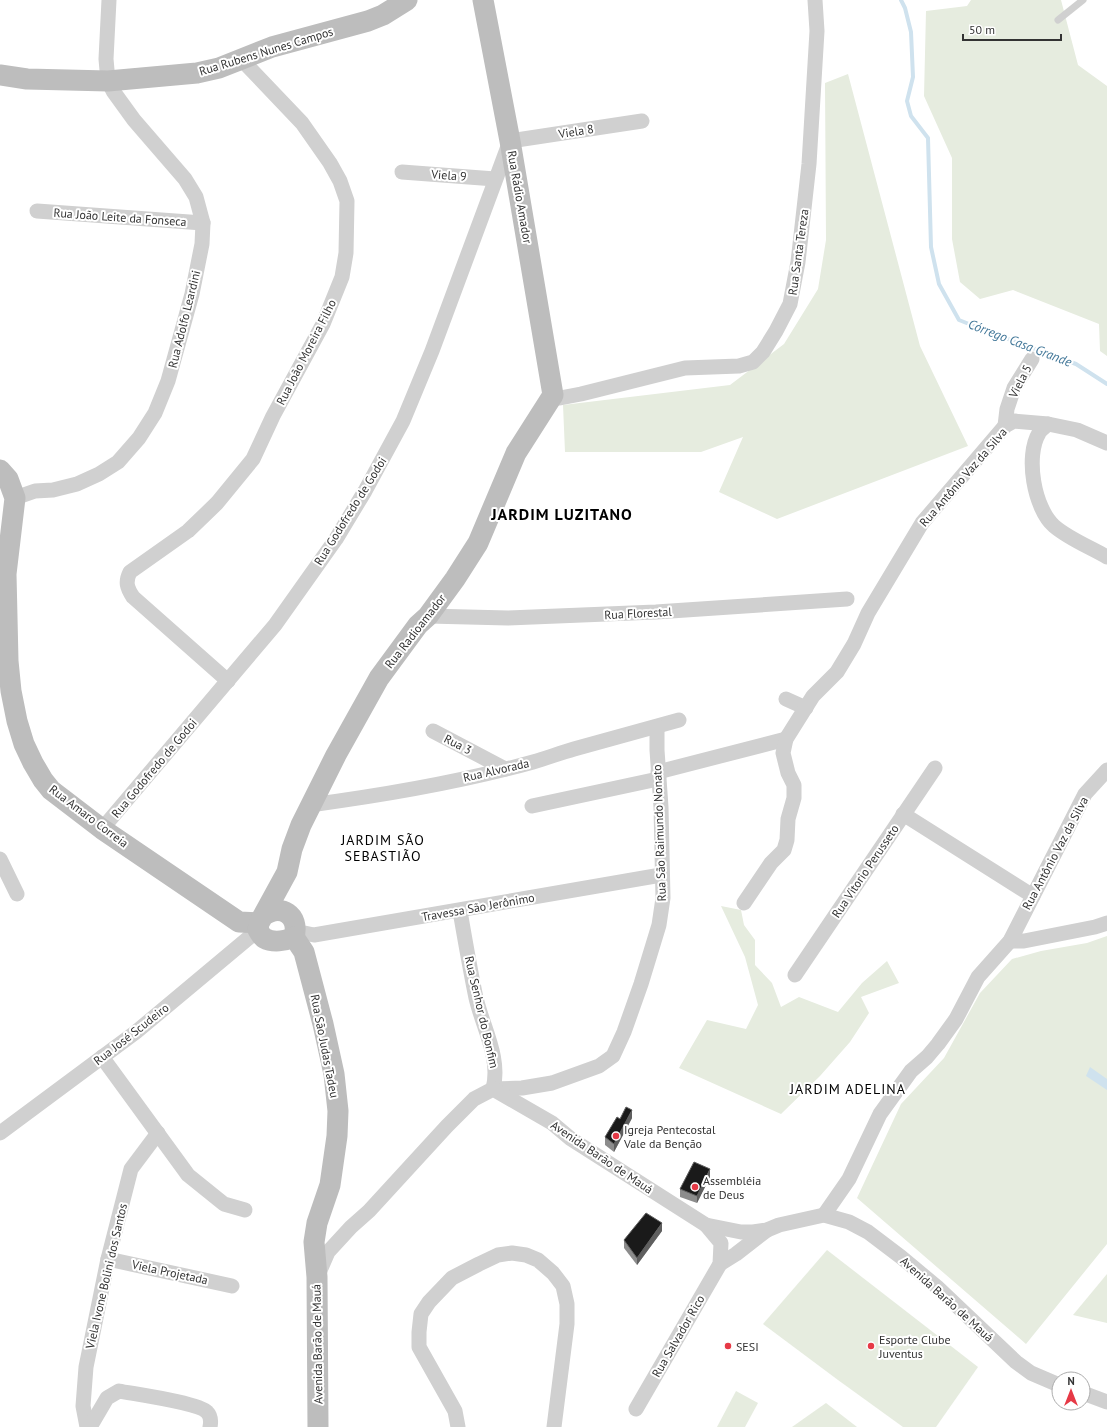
<svg xmlns="http://www.w3.org/2000/svg" width="1107" height="1427" viewBox="0 0 1107 1427" font-family="'PT Sans',sans-serif">
	<style>
		.green { fill: #e6ecdf }
		.water { fill: #cfe2ee }
		.lines { fill: none; stroke-linecap: round; stroke-linejoin: round }
		.stream { stroke: #cfe2ee; stroke-width: 4 }
		.lane { stroke: #d0d0d0; stroke-width: 7 }
		.street { stroke: #d0d0d0; stroke-width: 15 }
		.secondary { stroke: #bdbdbd; stroke-width: 21 }
		.wall { fill: #8c8c8c }
		.shaded-wall { fill: #5f5f5f }
		.building { fill: #1a1a1a; stroke: #5f5f5f }
		.poi-dot { fill: #e63946; stroke: #fff; stroke-width: 1.5 }
		.labels { text-anchor: middle; dominant-baseline: central; stroke-width: 4; stroke-linejoin: round; paint-order: stroke }
		.street-label { font-size: 12px; fill: #333; stroke: #fff }
		.poi-label { font-size: 12px; fill: #333; stroke: #fff; text-anchor: start }
		.water-label { font-size: 13px; font-style: italic; fill: #3f7597; stroke: #fff }
		.quarter-label { font-size: 14px; letter-spacing: 1px; fill: #000; stroke: #fff }
		.district-label { font-size: 16px; font-weight: bold; letter-spacing: 1px; fill: #000; stroke: #fff }
	</style>
	<rect width="100%" height="100%" fill="#fff"/>
	<g class="green">
		<polygon points="971,0 1061,0 1078,65 1107,86 1107,356 1100,351 1099,324 1013,290 980,299 960,282 952,239 952,158 924,96 926,11 967,6"/>
		<polygon points="848,74 920,346 968,446 777,519 719,492 743,437 701,452 565,452 563,405 730,385 784,344 818,289 826,240 825,83"/>
		<polygon points="721,906 741,910 744,925 755,940 755,965 772,983 781,1007 799,997 838,1012 862,983 887,961 899,983 861,997 869,1013 850,1042 820,1076 781,1114 679,1068 707,1020 746,1029 758,1005 745,957"/>
		<polygon points="1107,936 1107,1244 1026,1344 857,1198 901,1104 944,1058 980,993 1012,959 1041,951 1087,943"/>
		<polygon points="827,1250 978,1367 936,1427 903,1427 838,1380 763,1324"/>
		<polygon points="1107,1274 1107,1323 1073,1315"/>
		<polygon points="736,1391 758,1403 745,1427 717,1427"/>
		<polygon points="826,1403 857,1427 792,1427"/>
	</g>
	<polygon class="water" points="1090,1067 1107,1079 1107,1090 1086,1076"/>
	<g class="lines">
		<polyline class="stream" points="901,0 905,8 911,32 913,77 907,101 911,116 928,138 931,247 939,284 959,320 989,332 1076,364 1107,384"/>
		<polyline class="lane" points="1058,20 1083,0"/>
		<g class="street">
			<polyline points="402,172 495,179"/>
			<polyline points="37,211 203,223"/>
			<polyline points="553,395 560,398 581,394 685,368 739,366 753,362 763,352 776,331 790,304 798,262 809,164 817,31 815,0"/>
			<path d="M1048 424C1045 427 1041 429 1039 433 1025 456 1034 508 1054 526 1069 539 1090 547 1107 557"/>
			<polyline points="1005,426 1007,409 1014,388 1032,359"/>
			<polyline points="15,498 35,491 53,490 77,484 99,474 118,462 139,438 155,413 168,381 192,294 202,244 203,223 196,197 185,179 134,120 113,91 108,81 106,59 109,0"/>
			<polyline points="428,616 508,618 656,612 847,599"/>
			<path d="M228 681 133 597C127 588 125 582 130 572L188 531 217 503 253 459 273 416 323 324 342 277 346 253 347 201 340 181 330 163 302 123 241 59"/>
			<polyline points="786,699 806,708"/>
			<polyline points="433,731 505,769"/>
			<polyline points="658,772 786,739"/>
			<path d="M310 805C385 795 461 782 533 762 547 758 560 753 574 749 609 739 644 730 679 720"/>
			<polyline points="532,806 658,779"/>
			<polyline points="903,814 1033,896"/>
			<polyline points="102,829 275,625 336,539 365,491 403,421 432,351 510,141 642,121"/>
			<polyline points="0,859 17,894"/>
			<polyline points="744,903 771,863 784,850 787,840 788,819 794,798 794,785 788,773 783,753 786,739 813,696 837,672 854,644 868,613 922,523 1005,426 1014,421 1048,424 1077,430 1107,443"/>
			<path d="M460 911C465 940 470 969 476 998 483 1028 501 1058 493 1089L522 1088 552 1083 599 1066 613 1056 624 1032 641 984 659 925 663 898 661 807 657 750V727"/>
			<polyline points="295,931 314,935 661,875"/>
			<polyline points="1010,941 1024,941 1095,927 1107,923"/>
			<polyline points="795,975 935,768"/>
			<polyline points="102,1057 188,1175 224,1204 245,1210"/>
			<polyline points="0,1133 136,1032 258,930"/>
			<polyline points="824,1215 849,1179 880,1114 911,1071 927,1057 938,1044 956,1019 978,977 1010,941 1085,794 1107,770"/>
			<polyline points="108,1259 232,1286"/>
			<polyline points="720,1264 736,1254 767,1230"/>
			<polyline points="318,1275 328,1252 351,1227 369,1211 447,1126 474,1099 493,1089 552,1123 571,1139 706,1225 741,1232 753,1232 767,1230 779,1225 824,1215 849,1222 868,1232 901,1257 937,1287 1016,1362 1031,1373 1059,1385"/>
			<polyline points="1083,1393 1107,1402"/>
			<polyline points="636,1409 720,1264 721,1243 706,1225"/>
			<polyline points="87,1427 83,1406 86,1367 108,1259 131,1169 158,1133"/>
			<path d="M90 1427 107 1398 119 1391C134 1394 199 1403 207 1412 211 1416 211 1422 210 1427"/>
			<polyline points="458,1427 455,1411 419,1347 419,1332 421,1314 429,1302 452,1278 479,1264 498,1255 512,1253 526,1255 538,1260 553,1273 563,1286 567,1304 567,1324 554,1427"/>
		</g>
		<g class="secondary">
			<polyline points="0,75 27,79 108,81 197,73 219,68 272,47 368,21 383,15 407,0"/>
			<polyline points="0,470 8,479 15,498 6,574 8,661 11,691 17,721 24,744 33,763 43,780 51,790 102,829 239,922 259,923"/>
			<path d="M263 916C281 903 300 915 294 937 285 941 273 943 264 938 262 937 260 933 258 930L259 923 263 916 287 872 292 849 301 825 336 755 379 678 418 625 428 616 455 579 478 543 516 453 553 395 510 141 483 0"/>
			<polyline points="294,937 304,952 323,1024 334,1074 338,1111 337,1136 330,1185 317,1223 314,1242 317,1277 318,1427"/>
		</g>
	</g>
	<g class="wall">
		<polygon points="632,1118 614,1152 605,1145 605,1137 620,1119"/>
		<polygon points="710,1177 697,1203 680,1197 680,1189"/>
		<polygon points="662,1231 637,1265 624,1248 624,1240"/>
	</g>
	<g class="shaded-wall">
		<polygon points="632,1110 632,1118 614,1152 614,1144"/>
		<polygon points="710,1169 710,1177 697,1203 697,1196"/>
		<polygon points="662,1223 662,1231 637,1265 637,1258"/>
	</g>
	<g class="building">
		<polygon points="626,1107 632,1110 614,1144 605,1137 617,1117 620,1119"/>
		<polygon points="694,1162 710,1169 697,1196 680,1189"/>
		<polygon points="646,1213 662,1223 637,1258 624,1240"/>
	</g>
	<g class="poi-dot">
		<circle cx="616" cy="1136" r="4"/>
		<circle cx="695" cy="1187" r="4"/>
		<circle cx="728" cy="1346" r="4"/>
		<circle cx="871" cy="1346" r="4"/>
	</g>
	<g class="labels">
		<g class="street-label">
			<text transform="translate(266 51) rotate(-17)">Rua Rubens Nunes Campos</text>
			<text transform="translate(576 131) rotate(-9)">Viela 8</text>
			<text transform="translate(449 175) rotate(4)">Viela 9</text>
			<text transform="translate(520 197) rotate(80)">Rua Rádio Amador</text>
			<text transform="translate(120 217) rotate(4)">Rua João Leite da Fonseca</text>
			<text transform="translate(798 252) rotate(-82)">Rua Santa Tereza</text>
			<text transform="translate(184 319) rotate(-76)">Rua Adolfo Leardini</text>
			<text transform="translate(306 352) rotate(-63)">Rua João Moreira Filho</text>
			<text transform="translate(1020 381) rotate(-63)">Viela 5</text>
			<text transform="translate(963 477) rotate(-49)">Rua Antônio Vaz da Silva</text>
			<text transform="translate(350 511) rotate(-58)">Rua Godofredo de Godoi</text>
			<text transform="translate(638 613) rotate(-3)">Rua Florestal</text>
			<text transform="translate(415 631) rotate(-52)">Rua Radioamador</text>
			<text transform="translate(458 744) rotate(27)">Rua 3</text>
			<text transform="translate(154 768) rotate(-50)">Rua Godofredo de Godoi</text>
			<text transform="translate(496 770) rotate(-13)">Rua Alvorada</text>
			<text transform="translate(89 816) rotate(37)">Rua Amaro Correia</text>
			<text transform="translate(659 833) rotate(-92)">Rua São Raimundo Nonato</text>
			<text transform="translate(1055 853) rotate(-62)">Rua Antônio Vaz da Silva</text>
			<text transform="translate(865 871) rotate(-56)">Rua Vitorio Perusseto</text>
			<text transform="translate(478 907) rotate(-10)">Travessa São Jerônimo</text>
			<text transform="translate(482 1012) rotate(77)">Rua Senhor do Bonfim</text>
			<text transform="translate(131 1034) rotate(-38)">Rua José Scudeiro</text>
			<text transform="translate(325 1046) rotate(79)">Rua São Judas Tadeu</text>
			<text transform="translate(602 1157) rotate(34)">Avenida Barão de Mauá</text>
			<text transform="translate(170 1272) rotate(12)">Viela Projetada</text>
			<text transform="translate(106 1276) rotate(-77)">Viela Ivone Bolini dos Santos</text>
			<text transform="translate(947 1299) rotate(42)">Avenida Barão de Mauá</text>
			<text transform="translate(678 1336) rotate(-60)">Rua Salvador Rico</text>
			<text transform="translate(317 1344) rotate(-91)">Avenida Barão de Mauá</text>
		</g>
		<g class="poi-label">
			<text x="624" y="1129">Igreja Pentecostal<tspan x="624" dy="14">Vale da Benção</tspan></text>
			<text x="703" y="1180">Assembléia<tspan x="703" dy="14">de Deus</tspan></text>
			<text x="879" y="1339">Esporte Clube<tspan x="879" dy="14">Juventus</tspan></text>
			<text x="736" y="1346">SESI</text>
		</g>
		<g class="water-label">
			<text transform="translate(1020 343) rotate(21)">Córrego Casa Grande</text>
		</g>
		<g class="quarter-label">
			<text x="383" y="840">JARDIM SÃO<tspan x="383" dy="16">SEBASTIÃO</tspan></text>
			<text x="848" y="1089">JARDIM ADELINA</text>
		</g>
		<g class="district-label">
			<text x="562" y="514">JARDIM LUZITANO</text>
		</g>
	</g>
	<g transform="translate(1071 1391)"><circle r="19" fill="#ffffff" stroke="#adadad"/>
	<path d="M0-3L7 15L0 10L-7 15Z" fill="#e63946"/>
	<text y="-6" font-size="11" font-weight="bold" text-anchor="middle" fill="#333333">N</text>
	</g>
	<path d="M963 34v6h98v-6" fill="none" stroke="#333333" stroke-width="2"/>
	<text x="969" y="34" font-size="12" fill="#333333" stroke="#ffffff" stroke-width="3" paint-order="stroke">50 m</text>
</svg>
